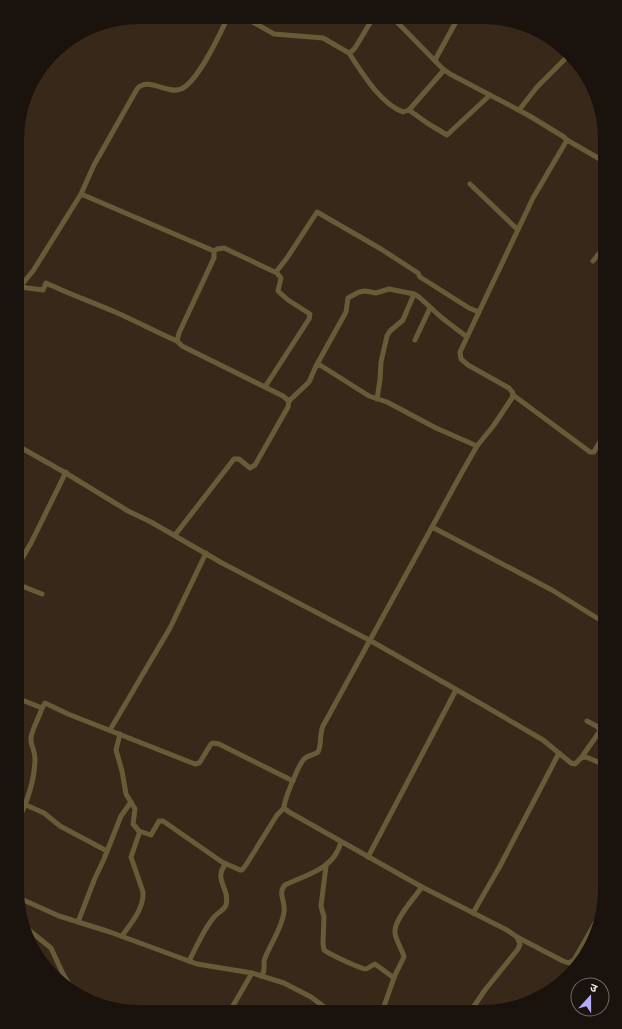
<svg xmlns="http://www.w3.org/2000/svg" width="622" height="1029" viewBox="0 0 622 1029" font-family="Lora,'Noto Sans Devanagari',serif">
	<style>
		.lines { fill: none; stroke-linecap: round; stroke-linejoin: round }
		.minor { stroke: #685b37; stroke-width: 5 }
	</style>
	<rect width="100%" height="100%" fill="#382819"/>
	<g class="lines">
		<g class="minor">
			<polyline points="244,17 274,34 323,38 349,53 351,52 355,48 373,18"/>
			<path d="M393 18 443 69 450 74 528 115 564 137 567 140 533 198 460 352 461 359 468 365 509 388 513 393 512 398 494 425 477 446 461 474 323 726C319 735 322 744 318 752 314 755 308 755 304 759 299 764 284 800 284 808L289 812 422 887 507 930 517 937 520 944 518 949 485 990 470 1012"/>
			<path d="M349 53C362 73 380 103 403 112L409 110 444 70"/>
			<polyline points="435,60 458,18"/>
			<polyline points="409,110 427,123 447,135 490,95"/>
			<polyline points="519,110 537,87 568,56"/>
			<polyline points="567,140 605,162"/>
			<polyline points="470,184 518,230"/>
			<polyline points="81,194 214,251 214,258 179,333 177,341 182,346 283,396 289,401 288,407 255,465 250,468 239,459 234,459 175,535"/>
			<polyline points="214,251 217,249 224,248 277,273 281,278 278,291 288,300 310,314 309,319 265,387"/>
			<polyline points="593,261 605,246"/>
			<polyline points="276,272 287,258 317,212 381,249 418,273 420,277 469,308 479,312"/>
			<path d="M20 287 43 290 46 283C69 294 92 302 115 312 136 321 156 332 177 341"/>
			<path d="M18 289 33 271 81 194 94 165 137 89C148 76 167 95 181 89 198 82 220 34 228 17"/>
			<polyline points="415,340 430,308"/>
			<polyline points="316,366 346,312 348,298 359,292 365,291 376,293 389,289 414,294 419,297 442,318 467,337"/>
			<polyline points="513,395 590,452 594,452 595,450 605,433"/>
			<polyline points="377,399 380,380 381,362 387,336 390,331 403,320 414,294"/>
			<polyline points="289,401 309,382 316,366 320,365 369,396 387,402 436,428 477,446"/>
			<polyline points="18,446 64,472 128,511 151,522 222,563 371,641 478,702 543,740 571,763 575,764 581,758 586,757 605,765"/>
			<polyline points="432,527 552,590 605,623"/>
			<polyline points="17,567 31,543 66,472"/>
			<polyline points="17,584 42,594"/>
			<polyline points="17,698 42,708"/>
			<polyline points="110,730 170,628 206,553"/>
			<path d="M120 734 116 750 122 771 126 794 135 809 133 824 139 831V834L131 857 143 892C144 909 131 923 122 936"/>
			<polyline points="581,758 600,731 598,727 587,721"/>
			<polyline points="26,805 44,813 60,826 107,851"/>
			<path d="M17 823C27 802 35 781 35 758 35 750 30 745 31 737 33 727 39 718 42 708L45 703 68 714 195 764 199 763 200 762 211 744 213 743 219 744 293 781"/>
			<polyline points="139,831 151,835 159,821 163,821 222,862 240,870 242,870 246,865 277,815 284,808"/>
			<polyline points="368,857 456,690"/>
			<path d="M326 866 321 906 324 917 323 943 324 950C329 954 361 969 366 969 369 968 372 965 375 964L394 978"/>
			<polyline points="19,898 59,916 110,932 197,964 252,973 284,983 311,997 331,1012"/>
			<polyline points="473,913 500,866 559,753"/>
			<polyline points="78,922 95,878 104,859 121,816 131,802"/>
			<polyline points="24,926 51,948 63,974 69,984 74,989 84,995"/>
			<polyline points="517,937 563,961 569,963 574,960 602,911"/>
			<path d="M189 961C197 946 204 928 215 916 219 912 224 910 226 905 231 889 212 879 226 864"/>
			<path d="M261 976C267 971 262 964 265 958 271 943 282 928 284 912 286 901 277 894 285 885 308 874 334 869 341 842"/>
			<polyline points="230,1011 252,973"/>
			<path d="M382 1012 395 975 404 957C402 949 396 941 395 933 393 921 415 897 422 887"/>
		</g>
	</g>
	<path d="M0 0H622V1029H0ZM139 24H483A115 115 0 0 1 598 139V890A115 115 0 0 1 483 1005H139A115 115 0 0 1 24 890V139A115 115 0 0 1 139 24Z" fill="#1a120c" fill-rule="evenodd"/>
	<g transform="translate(590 997) rotate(21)"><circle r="19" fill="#1a120c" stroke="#726861"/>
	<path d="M0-3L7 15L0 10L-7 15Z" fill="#b3adf9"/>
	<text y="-6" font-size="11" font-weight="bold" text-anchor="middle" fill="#f5eae1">उ</text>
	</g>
</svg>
